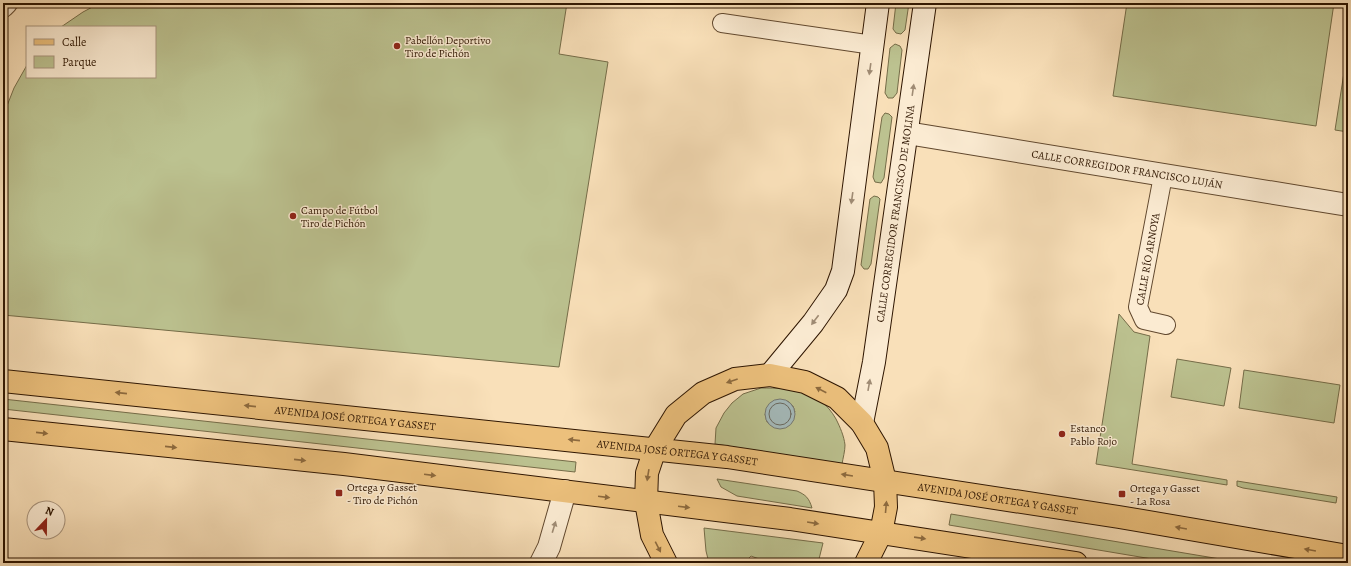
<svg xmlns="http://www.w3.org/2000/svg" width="1351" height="566" viewBox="0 0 1351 566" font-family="Alegreya,serif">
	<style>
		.green { fill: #bcc290; stroke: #756c48; fill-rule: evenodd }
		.water { fill: #a4babb; stroke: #757870 }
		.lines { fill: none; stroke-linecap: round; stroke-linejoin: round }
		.shore { stroke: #69685e; stroke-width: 1 }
		.lane-casing { stroke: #61482e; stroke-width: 20 }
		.street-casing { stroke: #61482e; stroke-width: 24 }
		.secondary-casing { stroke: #2e1500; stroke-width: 24 }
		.primary-casing { stroke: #2e1500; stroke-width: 24 }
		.lane { stroke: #fbebd2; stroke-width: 18 }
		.street { stroke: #fbebd2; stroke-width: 22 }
		.secondary { stroke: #fbebd2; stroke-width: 22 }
		.primary { stroke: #ecc07c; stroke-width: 22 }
		.oneway { fill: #9f8b74 }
		.oneway2 { fill: #8d6a3e }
		.poi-dot { fill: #8f2418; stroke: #fbebd2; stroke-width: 1.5 }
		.labels { text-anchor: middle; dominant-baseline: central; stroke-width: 3; stroke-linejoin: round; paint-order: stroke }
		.poi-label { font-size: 11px; fill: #2e1500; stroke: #fbebd2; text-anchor: start }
		.street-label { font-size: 11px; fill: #2e1500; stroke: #fbebd2 }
	</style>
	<rect width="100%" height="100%" fill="#f9e0b9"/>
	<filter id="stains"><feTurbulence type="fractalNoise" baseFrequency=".005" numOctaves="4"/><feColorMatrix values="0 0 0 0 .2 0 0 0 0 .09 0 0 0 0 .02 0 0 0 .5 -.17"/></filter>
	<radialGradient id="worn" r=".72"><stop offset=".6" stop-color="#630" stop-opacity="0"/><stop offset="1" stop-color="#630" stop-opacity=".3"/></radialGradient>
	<g class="green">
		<polygon points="100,3 567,3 559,54 608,62 559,367 3,315 3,116 14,88 27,65 27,77 155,77 155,27 61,27 83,12"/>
		<polygon points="896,3 909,3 905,30 901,34 896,33 893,29"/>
		<polygon points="1127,3 1334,3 1316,126 1113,96"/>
		<polygon points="895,44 900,46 902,50 897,93 893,98 888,98 885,93 890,48"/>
		<polygon points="1348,47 1348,132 1335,130"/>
		<polygon points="885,113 889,114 892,117 884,178 881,183 875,182 873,177 882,117"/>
		<polygon points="874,196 878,197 880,199 871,264 868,269 864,269 861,265 870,199"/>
		<polygon points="1119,314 1134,332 1150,336 1132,464 1227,480 1227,485 1096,464"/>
		<polygon points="1177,359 1231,368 1224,406 1171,397"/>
		<polygon points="1244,370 1340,385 1334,423 1239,408"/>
		<path d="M761 388C792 388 819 389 836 419 840 427 844 436 845 445 845 451 843 458 842 464L715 444 716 428 724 413 732 403 743 394ZM788 401 793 406 795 412 774 427 767 422 765 414Z"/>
		<polygon points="3,399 576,462 575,472 3,409"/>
		<path d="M717 479 797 491C806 495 809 498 812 508L737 496 721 487Z"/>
		<polygon points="1237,481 1337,497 1336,503 1243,488 1237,486"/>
		<polygon points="951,514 1244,563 1176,563 949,525"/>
		<polygon points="704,528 823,543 818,563 770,563 751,556 744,563 709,563 706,551"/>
	</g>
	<circle class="water" cx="780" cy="414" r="15"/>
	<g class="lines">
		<circle class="shore" cx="780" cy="414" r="11"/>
		<g class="lane-casing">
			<g id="lane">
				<polyline points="722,23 873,45"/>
				<polyline points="1163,176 1138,307 1144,320 1166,325"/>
			</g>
		</g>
		<g class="street-casing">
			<g id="street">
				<polyline points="3,6 6,3"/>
				<path id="s1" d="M907 133 1348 205"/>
				<polyline points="541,563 549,547 565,491"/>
			</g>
		</g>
		<g class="secondary-casing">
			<g id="secondary">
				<polyline points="770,375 813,323 836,290 843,271 878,3"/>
				<path id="s2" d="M862 423 874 362 925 3"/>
			</g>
		</g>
		<g class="primary-casing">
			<g id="primary">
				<path id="s3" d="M3 381 727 457 1119 517 1348 556"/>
				<polyline points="3,429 344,464 790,519 1076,563"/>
				<polyline points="666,563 652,535 646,502 647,473 655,449 676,415 703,393 735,379 770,375 805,382 837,398 862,423 877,448 885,481 886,507 881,533 866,563"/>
			</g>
		</g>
		<use href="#lane" class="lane"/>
		<use href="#street" class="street"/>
		<use href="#secondary" class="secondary"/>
		<use href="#primary" class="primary"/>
	</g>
	<defs><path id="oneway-solid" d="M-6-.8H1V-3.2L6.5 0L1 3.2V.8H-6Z"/></defs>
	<g class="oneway">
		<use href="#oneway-solid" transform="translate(870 69) rotate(98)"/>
		<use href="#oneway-solid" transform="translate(913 90) rotate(-82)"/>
		<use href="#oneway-solid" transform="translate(852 198) rotate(98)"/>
		<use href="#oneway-solid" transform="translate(815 320) rotate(127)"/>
		<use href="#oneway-solid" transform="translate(869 385) rotate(-80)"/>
		<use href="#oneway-solid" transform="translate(554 527) rotate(-73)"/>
	</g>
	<g class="oneway2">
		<use href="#oneway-solid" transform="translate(732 381) rotate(161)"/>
		<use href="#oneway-solid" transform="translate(821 390) rotate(-153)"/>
		<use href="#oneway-solid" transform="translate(121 393) rotate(-174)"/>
		<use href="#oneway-solid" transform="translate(250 406) rotate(-174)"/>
		<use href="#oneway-solid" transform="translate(42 433) rotate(6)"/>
		<use href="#oneway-solid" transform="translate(574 440) rotate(-174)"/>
		<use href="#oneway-solid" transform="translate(171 447) rotate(6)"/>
		<use href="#oneway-solid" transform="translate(300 460) rotate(6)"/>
		<use href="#oneway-solid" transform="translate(430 475) rotate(7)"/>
		<use href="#oneway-solid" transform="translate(648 475) rotate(99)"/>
		<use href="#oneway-solid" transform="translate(847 475) rotate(-171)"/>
		<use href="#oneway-solid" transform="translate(604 497) rotate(7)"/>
		<use href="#oneway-solid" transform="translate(684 507) rotate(7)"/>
		<use href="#oneway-solid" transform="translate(886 507) rotate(-85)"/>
		<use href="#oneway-solid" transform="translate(813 523) rotate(9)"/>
		<use href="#oneway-solid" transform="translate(1181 528) rotate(-170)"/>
		<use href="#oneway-solid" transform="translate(920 538) rotate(8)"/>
		<use href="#oneway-solid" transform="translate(658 547) rotate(63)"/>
		<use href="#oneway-solid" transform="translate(1310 550) rotate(-170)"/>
	</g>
	<g class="poi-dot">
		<circle cx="397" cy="46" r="4"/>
		<circle cx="293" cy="216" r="4"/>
		<circle cx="1062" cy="434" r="4"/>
		<rect x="335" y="489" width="8" height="8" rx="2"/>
		<rect x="1118" y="490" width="8" height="8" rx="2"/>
	</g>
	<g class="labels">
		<g class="poi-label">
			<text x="405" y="40">Pabellón Deportivo<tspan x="405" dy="13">Tiro de Pichón</tspan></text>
			<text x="301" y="210">Campo de Fútbol<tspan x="301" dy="13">Tiro de Pichón</tspan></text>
			<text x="1070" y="428">Estanco<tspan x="1070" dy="13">Pablo Rojo</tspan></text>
			<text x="347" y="487">Ortega y Gasset<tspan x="347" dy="13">- Tiro de Pichón</tspan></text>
			<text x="1130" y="488">Ortega y Gasset<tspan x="1130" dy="13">- La Rosa</tspan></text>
		</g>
		<g class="street-label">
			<text stroke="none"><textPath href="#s1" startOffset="223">CALLE CORREGIDOR FRANCISCO LUJÁN</textPath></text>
			<text stroke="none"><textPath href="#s2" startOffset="212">CALLE CORREGIDOR FRANCISCO DE MOLINA</textPath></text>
			<text transform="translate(1148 259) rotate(-80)">CALLE RÍO ARNOYA</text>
			<text stroke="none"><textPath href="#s3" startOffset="354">AVENIDA JOSÉ ORTEGA Y GASSET</textPath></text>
			<text stroke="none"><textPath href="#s3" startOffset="678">AVENIDA JOSÉ ORTEGA Y GASSET</textPath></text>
			<text stroke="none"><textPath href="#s3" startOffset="1002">AVENIDA JOSÉ ORTEGA Y GASSET</textPath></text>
		</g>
	</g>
	<rect width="1351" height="566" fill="none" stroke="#f9e0b9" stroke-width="16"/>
	<rect x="4" y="4" width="1343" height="558" fill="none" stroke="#2e1500" stroke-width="2"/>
	<rect x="8" y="8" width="1335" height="550" fill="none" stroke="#2e1500"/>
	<rect x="26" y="26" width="130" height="52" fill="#fbebd2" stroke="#a9957e"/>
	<rect x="34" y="39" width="20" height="6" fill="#ecc07c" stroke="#a9957e"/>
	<text x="62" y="46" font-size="12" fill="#2e1500">Calle</text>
	<rect x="34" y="56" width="20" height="12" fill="#bcc290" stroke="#a9957e"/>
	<text x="62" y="66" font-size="12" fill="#2e1500">Parque</text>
	<g transform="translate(46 520) rotate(22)"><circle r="19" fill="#fbebd2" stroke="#a9957e"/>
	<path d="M0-3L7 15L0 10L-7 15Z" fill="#8f2418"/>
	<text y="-6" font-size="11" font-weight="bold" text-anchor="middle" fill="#2e1500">N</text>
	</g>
	<rect width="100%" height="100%" filter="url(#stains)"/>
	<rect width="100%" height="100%" fill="url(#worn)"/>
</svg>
